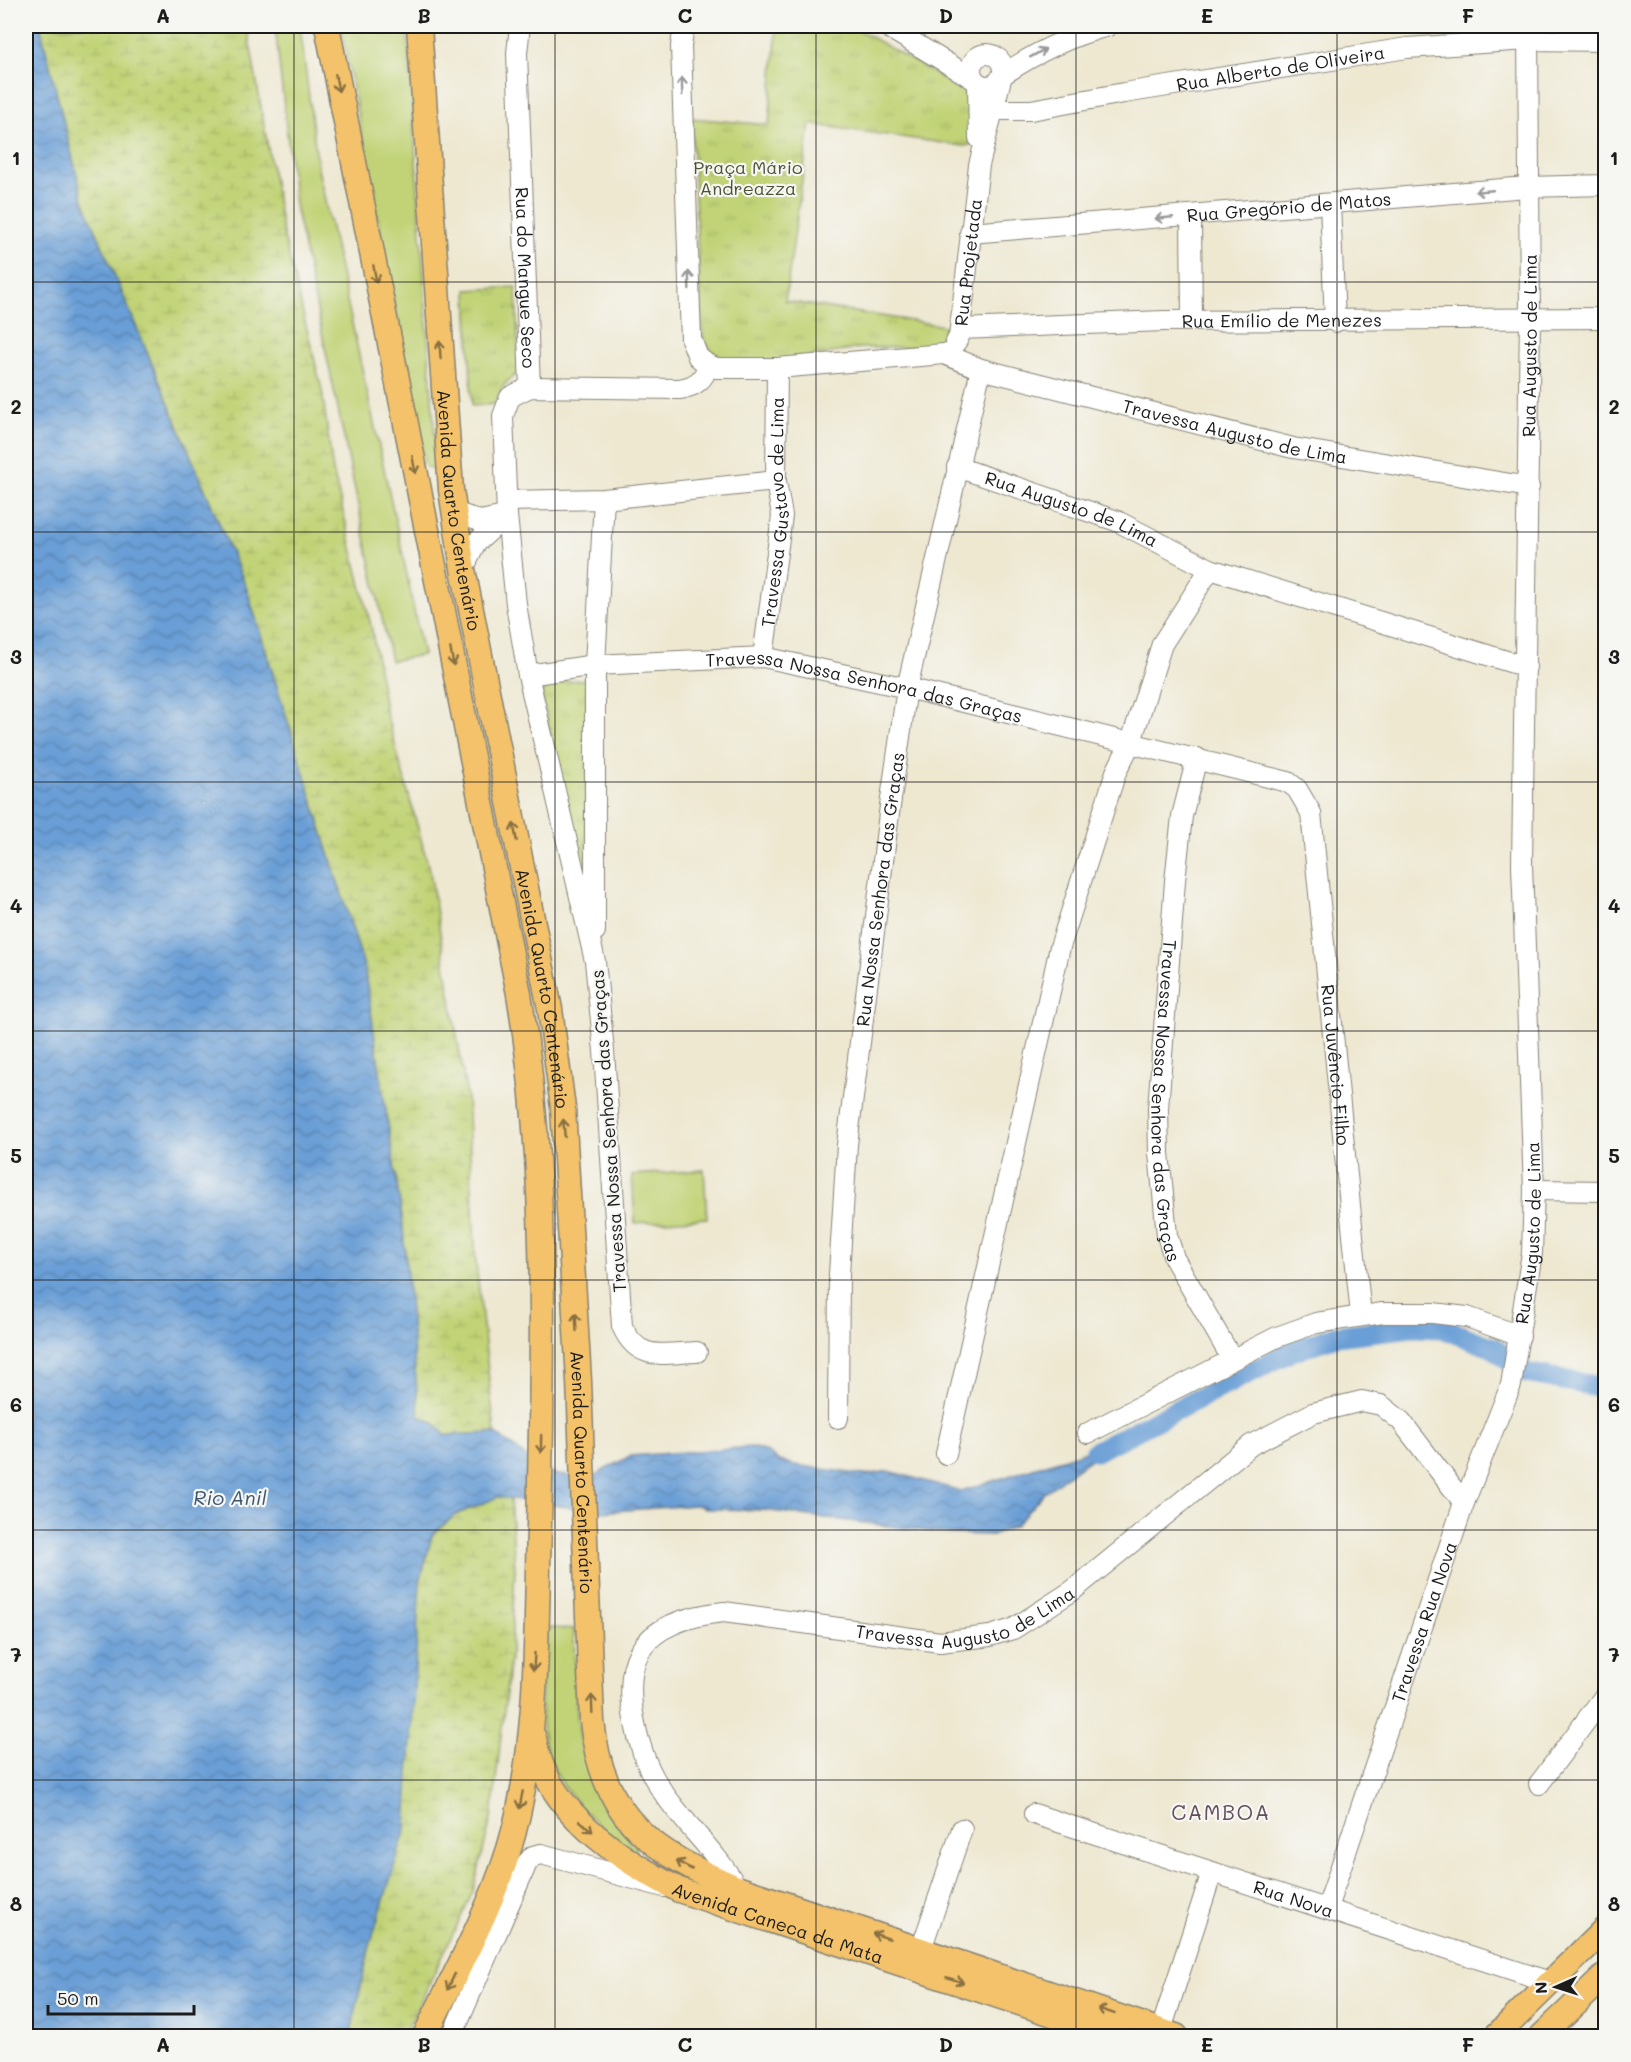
<svg xmlns="http://www.w3.org/2000/svg" width="1631" height="2062" viewBox="0 0 1631 2062" font-family="Mali,sans-serif">
	<style>
		.grass { fill: #c1d376; stroke: #6e7849; stroke-width: 1.5 }
		.wetland { fill: url(#wetland-marsh); stroke: #6e7849; stroke-width: 1.5 }
		.park { fill: url(#park-tufts); stroke: #6e7849; stroke-width: 1.5 }
		.water { fill: url(#water-waves); stroke: #425d79; stroke-width: 1.5 }
		.lines { fill: none; stroke-linecap: round; stroke-linejoin: round }
		.canal { stroke: #699ed6; stroke-width: 21 }
		.minor-casing { stroke: #858276; stroke-width: 22 }
		.major-casing { stroke: #858276; stroke-width: 27 }
		.minor { stroke: #fff; stroke-width: 20 }
		.major { stroke: #f3c26a; stroke-width: 24 }
		.oneway { stroke: #999 }
		.oneway2 { stroke: #886f43 }
		.grid { fill: none; stroke: #1c1c1c; stroke-width: 1.5; stroke-opacity: 0.55 }
		.labels { text-anchor: middle; dominant-baseline: central; stroke-width: 4.5; stroke-linejoin: round; paint-order: stroke }
		.street-label { font-size: 18px; fill: #1c1c1c; stroke: #f6f6f2 }
		.park-label { font-size: 18px; fill: #4e5337; stroke: #f6f6f2 }
		.water-label { font-size: 20px; font-style: italic; fill: #3f5670; stroke: #f6f6f2 }
		.quarter-label { font-size: 21px; letter-spacing: 1.5px; fill: #634e5c; stroke: #f6f6f2 }
		.neatline { fill: none; stroke: #1c1c1c; stroke-width: 2 }
		.grid-label { font-size: 20px; text-anchor: middle; font-weight: bold; fill: #1c1c1c }
	</style>
	<defs>
		<pattern id="wetland-marsh" width="20" height="14" patternUnits="userSpaceOnUse" patternTransform="scale(1.5)"><rect width="20" height="14" fill="#c1d376"/><path d="M1 5h8M5 5V1M11 12h8M15 12V8" fill="none" stroke="#a5b566"/></pattern>
		<pattern id="park-tufts" width="24" height="20" patternUnits="userSpaceOnUse" patternTransform="scale(1.5)"><rect width="24" height="20" fill="#c1d376"/><path d="M3 7l-1-3M5 7V3M7 7l1-3M15 17l-1-3M17 17v-4M19 17l1-3" fill="none" stroke="#a5b566"/></pattern>
		<pattern id="water-waves" width="16" height="10" patternUnits="userSpaceOnUse" patternTransform="scale(1.5)"><rect width="16" height="10" fill="#699ed6"/><path d="M0 5q4-4 8 0t8 0" fill="none" stroke="#5680ad"/></pattern>
	</defs>
	<rect width="100%" height="100%" fill="#f6f6f2"/>
	<filter id="ink" filterUnits="userSpaceOnUse"><feTurbulence type="fractalNoise" baseFrequency=".0167" numOctaves="2"/><feDisplacementMap in="SourceGraphic" scale="12" xChannelSelector="R" yChannelSelector="G"/><feConvolveMatrix kernelMatrix="1 2 1 2 8 2 1 2 1" color-interpolation-filters="sRGB"/></filter>
	<filter id="wash" filterUnits="userSpaceOnUse"><feTurbulence type="fractalNoise" baseFrequency=".008" numOctaves="4" result="noise"/><feDisplacementMap in="SourceGraphic" scale="24" xChannelSelector="R" yChannelSelector="G"/><feGaussianBlur stdDeviation="1.35" result="paint"/><feColorMatrix in="noise" values="0 0 0 0 0 0 0 0 0 0 0 0 0 0 0 0 0 1.4 0 .05"/><feComposite in="paint" operator="in"/></filter>
	<g filter="url(#wash)">
		<rect width="100%" height="100%" fill="#eee8d1"/>
		<g class="grass">
			<polygon points="275,26 300,26 318,169 401,546 423,655 391,661 295,205"/>
			<polygon points="341,26 407,26 437,472 425,466"/>
			<polygon points="704,1170 707,1218 635,1223 632,1175"/>
			<path d="M547 1628 574 1629C576 1716 572 1780 637 1847L632 1854C595 1823 550 1786 543 1735 538 1701 545 1663 547 1628Z"/>
		</g>
		<g class="wetland">
			<polygon points="40,26 247,26 282,229 322,390 333,471 372,630 385,709 430,872 467,1097 476,1263 495,1433 445,1435 433,1422 419,1416 402,1217 364,966 246,587 83,200"/>
			<polygon points="498,1497 510,1498 515,1569 511,1650 492,1814 473,1892 404,2036 350,2036 370,1945 420,1582 432,1535 455,1515"/>
		</g>
		<g class="park">
			<path d="M777 26H852L963 90C974 108 971 125 970 145L964 146 810 124 785 301 945 326 941 342 932 347 859 348 804 358 758 363 719 358 705 344 702 332 691 118 769 125Z"/>
			<path d="M516 287 519 373C505 380 500 390 496 404L472 406 467 290Z"/>
			<path d="M587 679 586 886 541 693C549 680 573 681 587 679Z"/>
		</g>
		<polygon class="water" points="26,26 40,26 83,200 246,587 364,966 402,1217 419,1416 433,1422 445,1435 495,1433 541,1468 558,1475 593,1476 630,1456 752,1447 767,1452 779,1461 795,1465 864,1475 889,1471 961,1491 1093,1449 1097,1454 1044,1493 1015,1526 992,1535 950,1534 763,1510 708,1509 696,1505 601,1512 498,1497 455,1515 432,1535 420,1582 406,1828 370,1945 350,2036 26,2036"/>
		<g class="lines">
			<polyline class="canal" points="1096,1451 1294,1350 1336,1336 1412,1327 1441,1328 1494,1348 1526,1373 1606,1388"/>
		</g>
	</g>
	<g filter="url(#ink)">
		<g class="lines">
			<g class="minor-casing">
				<g id="minor">
					<path id="s1" d="M520 26 517 53 530 387"/>
					<path id="s2" d="M684 26 681 46 691 339 698 357 708 365 717 368H777L944 354 981 369 1293 448 1529 487"/>
					<polyline points="886,26 975,80"/>
					<circle cx="987" cy="70" r="16"/>
					<path d="M1004 74C1037 52 1069 36 1108 26"/>
					<polyline points="978,84 979,138"/>
					<path id="s3" d="M993 110H1031L1124 93 1407 48 1528 40 1606 41"/>
					<polyline points="1330,204 1335,322"/>
					<polyline points="1191,216 1192,321"/>
					<path id="s4" d="M970 233 1527 187 1606 185"/>
					<path id="s5" d="M960 329 1164 321 1606 318"/>
					<path id="s6" d="M956 342 959 337 979 165 1001 79"/>
					<path id="s7" d="M957 467 1117 521 1210 569 1526 667"/>
					<polyline points="507,501 604,499 776,481"/>
					<polyline points="454,512 480,521 505,516"/>
					<polyline points="463,569 476,543 507,515"/>
					<path id="s8" d="M763 657 782 516 776 481 777 368"/>
					<path id="s9" d="M528 675 595 665 763 657 907 688 1288 782 1297 789 1311 813 1361 1316"/>
					<path id="s10" d="M1197 758 1182 816 1175 881 1158 1109 1159 1153 1167 1235 1174 1258 1232 1359"/>
					<polyline points="595,931 595,665 604,499"/>
					<polyline points="1534,1190 1606,1191"/>
					<path d="M697 1352C664 1353 638 1363 622 1326L604 1051 595 961 528 675 516 604 507 515 503 416 510 397 530 387 679 389C694 387 704 381 708 365"/>
					<path id="s11" d="M838 1418 839 1274 847 1145 890 806 907 688 981 369"/>
					<polyline points="1088,1433 1277,1337 1316,1323 1383,1313 1433,1313 1467,1317 1520,1336"/>
					<polyline points="946,1454 1060,947 1116,772 1131,742 1162,644 1210,569"/>
					<polyline points="1539,1784 1606,1694"/>
					<path id="s12" d="M1034 1814 1553 1983"/>
					<path id="s13" d="M737 1888C716 1850 680 1821 657 1783 638 1753 620 1685 640 1651 657 1623 694 1615 724 1612L940 1642 990 1636 1013 1629 1072 1591 1251 1445 1313 1413 1362 1401 1381 1405 1401 1421 1464 1503"/>
					<path id="s14" d="M1327 1908 1464 1503 1511 1385 1532 1253 1534 1190 1522 865 1530 319 1528 26"/>
					<polyline points="916,1964 962,1829"/>
					<polyline points="1161,2030 1212,1872"/>
					<polyline points="452,2036 527,1863 533,1856 541,1854 664,1887"/>
				</g>
			</g>
			<g class="major-casing">
				<g id="major">
					<path d="M327 26 519 994C548 1171 543 1348 539 1527 536 1627 539 1733 514 1831 497 1899 455 1972 425 2036"/>
					<path id="s15" d="M419 26 451 490 463 569 550 1009 563 1108 579 1381 592 1721C602 1819 653 1853 737 1888L1176 2036"/>
					<path id="s16" d="M534 1738C545 1810 619 1859 679 1890L1119 2036"/>
					<polyline points="1496,2036 1606,1928"/>
					<polyline points="1542,2036 1606,1975"/>
				</g>
			</g>
			<use href="#minor" class="minor"/>
			<use href="#major" class="major"/>
		</g>
		<defs><path id="oneway-shaft" d="M-6 0H5M1.5-3L5.5 0L1.5 3" fill="none" stroke-width="1.6" stroke-linecap="round" stroke-linejoin="round" transform="scale(1.5)"/></defs>
		<g class="oneway">
			<use href="#oneway-shaft" transform="translate(1038 53) rotate(-29)"/>
			<use href="#oneway-shaft" transform="translate(682 86) rotate(-92)"/>
			<use href="#oneway-shaft" transform="translate(1484 191) rotate(175)"/>
			<use href="#oneway-shaft" transform="translate(1164 218) rotate(175)"/>
			<use href="#oneway-shaft" transform="translate(689 280) rotate(-92)"/>
		</g>
		<g class="oneway2">
			<use href="#oneway-shaft" transform="translate(337 83) rotate(79)"/>
			<use href="#oneway-shaft" transform="translate(375 274) rotate(79)"/>
			<use href="#oneway-shaft" transform="translate(440 350) rotate(-94)"/>
			<use href="#oneway-shaft" transform="translate(414 465) rotate(79)"/>
			<use href="#oneway-shaft" transform="translate(452 657) rotate(79)"/>
			<use href="#oneway-shaft" transform="translate(515 832) rotate(-101)"/>
			<use href="#oneway-shaft" transform="translate(564 1128) rotate(-95)"/>
			<use href="#oneway-shaft" transform="translate(576 1322) rotate(-93)"/>
			<use href="#oneway-shaft" transform="translate(541 1444) rotate(91)"/>
			<use href="#oneway-shaft" transform="translate(534 1662) rotate(93)"/>
			<use href="#oneway-shaft" transform="translate(592 1704) rotate(-92)"/>
			<use href="#oneway-shaft" transform="translate(521 1800) rotate(101)"/>
			<use href="#oneway-shaft" transform="translate(586 1826) rotate(41)"/>
			<use href="#oneway-shaft" transform="translate(684 1865) rotate(-151)"/>
			<use href="#oneway-shaft" transform="translate(881 1936) rotate(-162)"/>
			<use href="#oneway-shaft" transform="translate(955 1980) rotate(18)"/>
			<use href="#oneway-shaft" transform="translate(451 1982) rotate(115)"/>
			<use href="#oneway-shaft" transform="translate(1106 2011) rotate(-161)"/>
		</g>
	</g>
	<path class="grid" d="M294 26V2036M555 26V2036M816 26V2036M1076 26V2036M1337 26V2036M26 282H1606M26 532H1606M26 782H1606M26 1031H1606M26 1280H1606M26 1530H1606M26 1780H1606"/>
	<g class="labels">
		<g class="street-label">
			<text stroke="none"><textPath href="#s3" startOffset="291">Rua Alberto de Oliveira</textPath></text>
			<text stroke="none"><textPath href="#s4" startOffset="320">Rua Gregório de Matos</textPath></text>
			<text stroke="none"><textPath href="#s6" startOffset="81">Rua Projetada</textPath></text>
			<text stroke="none"><textPath href="#s1" startOffset="252">Rua do Mangue Seco</textPath></text>
			<text stroke="none"><textPath href="#s5" startOffset="322">Rua Emílio de Menezes</textPath></text>
			<text stroke="none"><textPath href="#s14" startOffset="1596">Rua Augusto de Lima</textPath></text>
			<text stroke="none"><textPath href="#s2" startOffset="884">Travessa Augusto de Lima</textPath></text>
			<text stroke="none"><textPath href="#s15" startOffset="486">Avenida Quarto Centenário</textPath></text>
			<text stroke="none"><textPath href="#s7" startOffset="122">Rua Augusto de Lima</textPath></text>
			<text stroke="none"><textPath href="#s8" startOffset="146">Travessa Gustavo de Lima</textPath></text>
			<text stroke="none"><textPath href="#s9" startOffset="340">Travessa Nossa Senhora das Graças</textPath></text>
			<text stroke="none"><textPath href="#s11" startOffset="531">Rua Nossa Senhora das Graças</textPath></text>
			<text stroke="none"><textPath href="#s15" startOffset="972">Avenida Quarto Centenário</textPath></text>
			<text stroke="none"><textPath href="#s9" startOffset="1068">Rua Juvêncio Filho</textPath></text>
			<text stroke="none"><textPath href="#s10" startOffset="346">Travessa Nossa Senhora das Graças</textPath></text>
			<text transform="translate(608 1131) rotate(-94)">Travessa Nossa Senhora das Graças</text>
			<text stroke="none"><textPath href="#s14" startOffset="708">Rua Augusto de Lima</textPath></text>
			<text stroke="none"><textPath href="#s15" startOffset="1458">Avenida Quarto Centenário</textPath></text>
			<text stroke="none"><textPath href="#s13" startOffset="614">Travessa Augusto de Lima</textPath></text>
			<text stroke="none"><textPath href="#s14" startOffset="302">Travessa Rua Nova</textPath></text>
			<text stroke="none"><textPath href="#s12" startOffset="273">Rua Nova</textPath></text>
			<text stroke="none"><textPath href="#s16" startOffset="322">Avenida Caneca da Mata</textPath></text>
		</g>
		<g class="park-label">
			<text x="748" y="167">Praça Mário<tspan x="748" dy="21">Andreazza</tspan></text>
		</g>
		<g class="water-label">
			<text x="230" y="1497">Rio Anil</text>
		</g>
		<g class="quarter-label">
			<text x="1221" y="1811">CAMBOA</text>
		</g>
	</g>
	<rect width="1631" height="2062" fill="none" stroke="#f6f6f2" stroke-width="66"/>
	<g transform="translate(1556 1987) rotate(267)" stroke="#f6f6f2" stroke-width="4.5" paint-order="stroke">
	<path d="M0-4.5L10 22L0 15L-10 22Z" fill="#1c1c1c"/>
	<text y="-9" font-size="16" font-weight="bold" text-anchor="middle" fill="#1c1c1c">N</text>
	</g>
	<path d="M48 2005v9h146v-9" fill="none" stroke="#1c1c1c" stroke-width="3"/>
	<text x="57" y="2005" font-size="18" fill="#1c1c1c" stroke="#f6f6f2" stroke-width="4.5" paint-order="stroke">50 m</text>
	<rect x="33" y="33" width="1565" height="1996" class="neatline"/>
	<g class="grid-label">
		<text x="163" y="23">A</text>
		<text x="424" y="23">B</text>
		<text x="685" y="23">C</text>
		<text x="946" y="23">D</text>
		<text x="1207" y="23">E</text>
		<text x="1468" y="23">F</text>
		<text x="16" y="165">1</text>
		<text x="1614" y="165">1</text>
		<text x="16" y="414">2</text>
		<text x="1614" y="414">2</text>
		<text x="16" y="664">3</text>
		<text x="1614" y="664">3</text>
		<text x="16" y="913">4</text>
		<text x="1614" y="913">4</text>
		<text x="16" y="1163">5</text>
		<text x="1614" y="1163">5</text>
		<text x="16" y="1412">6</text>
		<text x="1614" y="1412">6</text>
		<text x="16" y="1662">7</text>
		<text x="1614" y="1662">7</text>
		<text x="16" y="1911">8</text>
		<text x="1614" y="1911">8</text>
		<text x="163" y="2052">A</text>
		<text x="424" y="2052">B</text>
		<text x="685" y="2052">C</text>
		<text x="946" y="2052">D</text>
		<text x="1207" y="2052">E</text>
		<text x="1468" y="2052">F</text>
	</g>
</svg>
